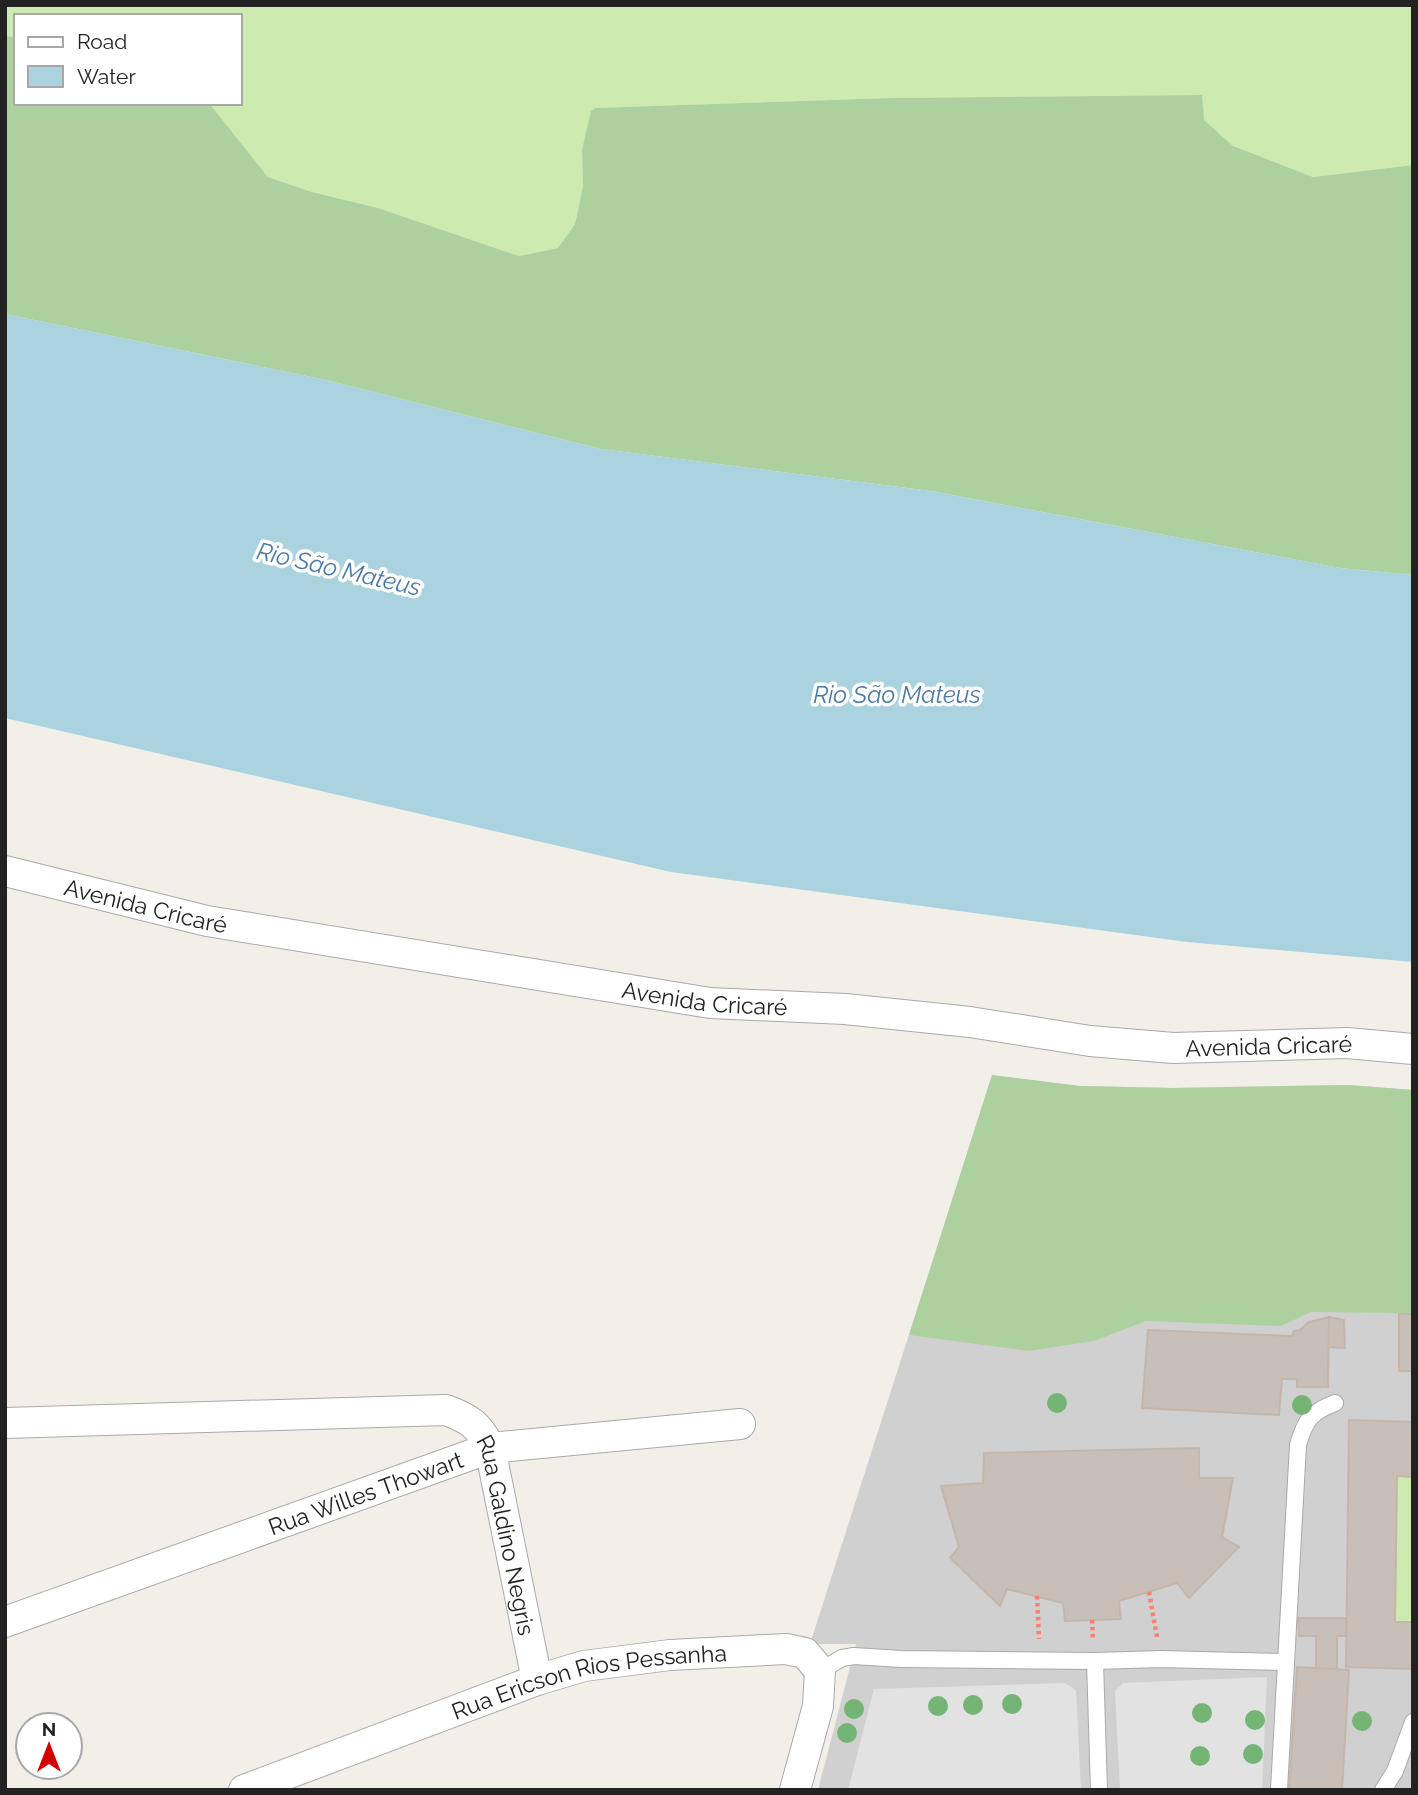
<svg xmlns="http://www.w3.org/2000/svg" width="1418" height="1795" viewBox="0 0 1418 1795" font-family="Raleway,sans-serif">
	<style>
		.religious { fill: #d0d0d0 }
		.grass { fill: #cdebb0 }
		.forest { fill: #add19e }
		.parking { fill: #e2e2e2 }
		.water { fill: #aad3df }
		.building { fill: #c7bfb8; stroke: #c4b6ab; stroke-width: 2 }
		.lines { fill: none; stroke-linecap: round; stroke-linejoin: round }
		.service-casing { stroke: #a9a9a9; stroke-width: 18 }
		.minor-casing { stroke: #a9a9a9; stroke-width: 32 }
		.path { stroke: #fa8072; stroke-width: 4.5; stroke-dasharray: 3.5 3.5; stroke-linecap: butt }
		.service { stroke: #fff; stroke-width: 16 }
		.minor { stroke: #fff; stroke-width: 30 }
		.tree { fill: #74b475 }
		.labels { text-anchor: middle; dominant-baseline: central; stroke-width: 7; stroke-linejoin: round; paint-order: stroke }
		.street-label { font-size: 23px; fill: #222; stroke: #fff }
		.water-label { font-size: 24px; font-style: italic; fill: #4a7aab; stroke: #fff }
	</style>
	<rect width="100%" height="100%" fill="#f2efe9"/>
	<polygon class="religious" points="992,1075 1080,1086 1173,1088 1349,1085 1413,1090 1413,1790 818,1790 856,1644 810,1644"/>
	<g class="grass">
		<polygon points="5,5 1413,5 1413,165 1313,177 1233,146 1203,120 1202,95 891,98 595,108 582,150 583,186 575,224 558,248 519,256 378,208 312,192 268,177 209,103 240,103 240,16 16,16 16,37 5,36"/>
		<polygon points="1397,1476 1413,1477 1413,1622 1395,1621"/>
	</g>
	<g class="forest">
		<polygon points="5,36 16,37 16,103 209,103 268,177 312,192 378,208 519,256 558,248 575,224 583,186 582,150 591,111 595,108 891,98 1202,95 1204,120 1233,146 1313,177 1413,165 1413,575 1340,568 931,491 601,449 326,380 5,314"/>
		<polygon points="992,1075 1080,1086 1173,1088 1349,1085 1413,1090 1413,1313 1311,1312 1281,1326 1146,1321 1094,1341 1029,1351 909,1335"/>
	</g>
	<g class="parking">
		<polygon points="1267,1677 1262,1790 1120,1790 1115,1691 1123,1683"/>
		<polygon points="1065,1683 1076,1690 1081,1790 848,1790 874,1689"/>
	</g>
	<polygon class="water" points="5,314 326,380 601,449 931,491 1340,568 1413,575 1413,962 1187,942 671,872 5,718"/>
	<g class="building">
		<rect x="1399" y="1314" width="14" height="57"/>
		<polygon points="1329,1317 1344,1320 1345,1348 1328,1347"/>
		<polygon points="1329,1317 1328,1387 1297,1387 1297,1379 1282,1379 1279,1415 1142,1408 1148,1330 1292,1336 1294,1331 1300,1330 1309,1322"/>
		<polygon points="1349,1420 1413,1422 1413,1477 1397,1476 1395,1622 1413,1622 1413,1669 1346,1667"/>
		<polygon points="1199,1448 1199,1478 1233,1478 1222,1537 1239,1547 1189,1598 1177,1583 1119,1601 1121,1619 1065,1621 1063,1603 1007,1589 1000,1606 950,1558 959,1547 941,1486 983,1483 984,1453"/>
		<polygon points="1298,1618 1346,1618 1346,1636 1337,1636 1337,1669 1316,1668 1316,1636 1299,1636"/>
		<polygon points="1297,1667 1349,1670 1342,1790 1289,1790"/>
	</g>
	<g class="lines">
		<g class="service-casing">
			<g id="service">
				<polyline points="1095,1661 1099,1790"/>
				<polyline points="820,1671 842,1658 854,1656 901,1659 1095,1661 1161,1659 1285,1662"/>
				<path d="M1279 1790 1298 1445C1305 1420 1311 1412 1335 1403"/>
				<polyline points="1383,1790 1395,1771 1413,1722"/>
			</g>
		</g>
		<g class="minor-casing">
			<g id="minor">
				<path id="s1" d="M5 871 207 921 710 1003 845 1009 970 1022 1090 1041 1173 1048 1347 1043 1413 1049"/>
				<path id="s2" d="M5 1423 446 1410C470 1419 479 1425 490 1448L537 1680"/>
				<path id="s3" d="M5 1622 490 1448 740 1424"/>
				<path id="s4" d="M244 1790 537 1680 584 1666 670 1655 786 1649 805 1653 820 1671 818 1706 795 1790"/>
			</g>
		</g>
		<g class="path">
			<polyline points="1149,1592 1157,1637"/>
			<polyline points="1037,1596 1039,1639"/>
			<polyline points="1092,1620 1093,1640"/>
		</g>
		<use href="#service" class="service"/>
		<use href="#minor" class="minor"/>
	</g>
	<g class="tree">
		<circle cx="1057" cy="1403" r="10"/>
		<circle cx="1302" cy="1405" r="10"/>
		<circle cx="1012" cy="1704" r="10"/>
		<circle cx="973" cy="1705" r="10"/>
		<circle cx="938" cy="1706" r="10"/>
		<circle cx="854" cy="1709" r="10"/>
		<circle cx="1202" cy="1713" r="10"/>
		<circle cx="1255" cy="1720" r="10"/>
		<circle cx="1362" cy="1721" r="10"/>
		<circle cx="847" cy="1733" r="10"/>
		<circle cx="1253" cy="1754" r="10"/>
		<circle cx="1200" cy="1756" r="10"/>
	</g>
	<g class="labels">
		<g class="street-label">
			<text stroke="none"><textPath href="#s1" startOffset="145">Avenida Cricaré</textPath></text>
			<text stroke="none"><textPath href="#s1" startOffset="712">Avenida Cricaré</textPath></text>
			<text stroke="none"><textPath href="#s1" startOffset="1279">Avenida Cricaré</textPath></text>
			<text stroke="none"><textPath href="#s3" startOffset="383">Rua Willes Thowart</textPath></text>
			<text stroke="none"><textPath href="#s2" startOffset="590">Rua Galdino Negris</textPath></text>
			<text stroke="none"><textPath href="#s4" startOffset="364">Rua Ericson Rios Pessanha</textPath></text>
		</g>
		<g class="water-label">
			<text transform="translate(339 569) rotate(13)">Rio São Mateus</text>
			<text x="897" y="694">Rio São Mateus</text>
		</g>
	</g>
	<rect width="1418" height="1795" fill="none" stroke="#222222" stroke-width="14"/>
	<rect x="14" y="14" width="228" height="91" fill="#ffffff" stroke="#a7a7a7" stroke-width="2"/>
	<rect x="28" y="37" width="35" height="10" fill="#ffffff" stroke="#a7a7a7" stroke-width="2"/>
	<text x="77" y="49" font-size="21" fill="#222222">Road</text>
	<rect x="28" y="66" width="35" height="21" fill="#aad3df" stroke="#a7a7a7" stroke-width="2"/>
	<text x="77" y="84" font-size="21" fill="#222222">Water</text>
	<g transform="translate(49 1746)"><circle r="33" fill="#ffffff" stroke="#a7a7a7" stroke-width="2"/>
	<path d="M0-5L12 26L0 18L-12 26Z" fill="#d40000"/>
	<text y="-10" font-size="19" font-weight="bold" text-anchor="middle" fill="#222222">N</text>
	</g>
</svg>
